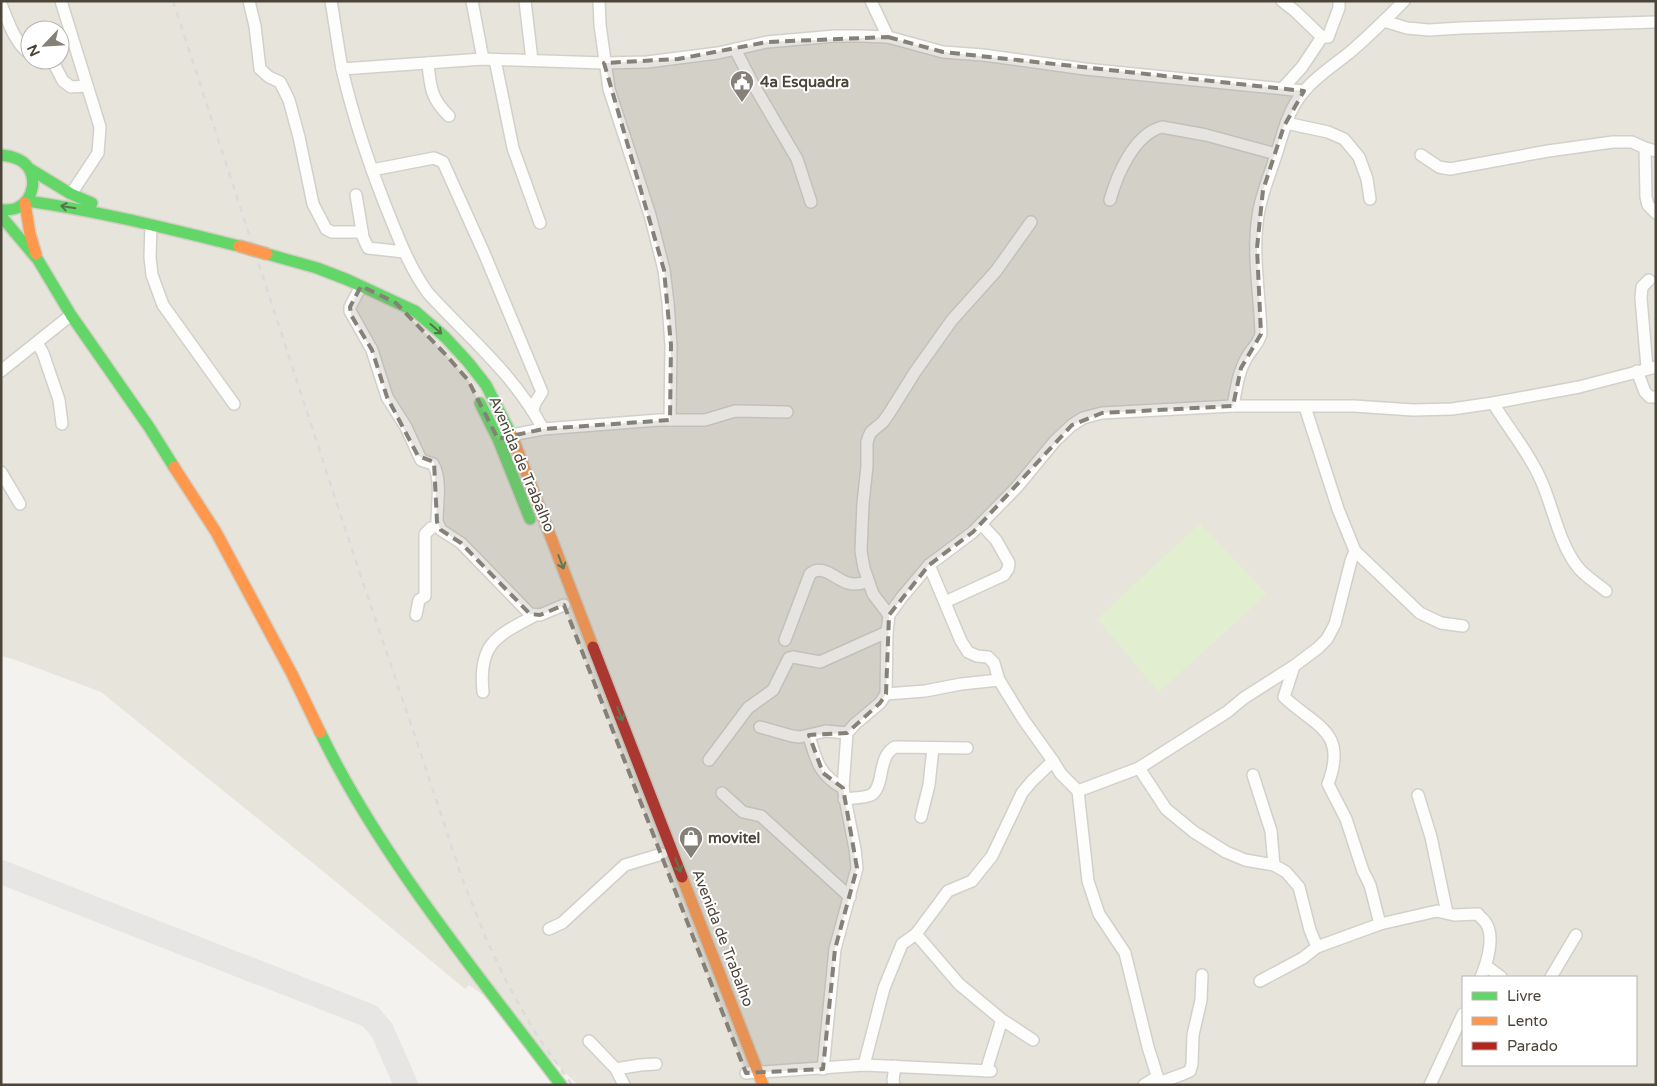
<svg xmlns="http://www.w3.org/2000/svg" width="1657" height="1086" viewBox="0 0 1657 1086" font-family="'Varela Round',sans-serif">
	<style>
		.residential { fill: #e7e4dc; fill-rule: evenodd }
		.green { fill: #e1eecf }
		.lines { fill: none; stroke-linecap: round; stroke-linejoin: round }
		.taxiway { stroke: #e8e6e4; stroke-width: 24 }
		.street-casing { stroke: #d2d0cb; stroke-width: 14 }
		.fast-casing { stroke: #d3cfc5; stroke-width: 14 }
		.slow-casing { stroke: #d3cfc5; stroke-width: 14 }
		.jam-casing { stroke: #d3cfc5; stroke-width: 14 }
		.street { stroke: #fdfdfc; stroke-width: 11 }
		.fast { stroke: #63d668; stroke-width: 11 }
		.slow { stroke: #ff974d; stroke-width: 11 }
		.jam { stroke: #b3261e; stroke-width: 11 }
		.rail { stroke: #dbdbda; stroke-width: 2.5; stroke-dasharray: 6 6; stroke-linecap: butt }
		.slow-bridge-casing { stroke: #ccbfa9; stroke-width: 14; stroke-linecap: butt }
		.slow-bridge { stroke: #ff974d; stroke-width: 11 }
		.oneway { stroke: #537749 }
		.marked { fill: #868178; fill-opacity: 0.2; stroke: #868178; stroke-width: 4; stroke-dasharray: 10 6; stroke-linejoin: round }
		.labels { text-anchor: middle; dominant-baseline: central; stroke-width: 4; stroke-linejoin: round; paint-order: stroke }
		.poi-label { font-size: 15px; font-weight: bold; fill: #4b4439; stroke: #fff; text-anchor: start }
		.street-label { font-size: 15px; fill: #4b4439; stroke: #fff }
	</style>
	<rect width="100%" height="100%" fill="#f4f2ee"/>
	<path class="residential" d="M1 1H1656V1085H578L483 995 469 985 465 989 330 877 101 692 13 659 1 656ZM30 30H60V60H30ZM1463 977H1636V1065H1463Z"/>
	<polygon class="green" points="1200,523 1267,594 1159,692 1097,619"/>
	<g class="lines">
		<polyline class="taxiway" points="1,872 370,1016 382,1030 406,1085"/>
		<g class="street-casing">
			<g id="street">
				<polyline points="61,1 100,127 98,153 71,194"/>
				<polyline points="249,1 255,26 260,69 269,77 280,82 289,100 299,137 313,204 326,229 332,232 362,232"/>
				<path d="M331 1C335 24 338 47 342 69 354 121 372 173 392 222 402 247 412 271 428 293 468 337 515 375 543 429"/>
				<polyline points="472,1 483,59"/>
				<polyline points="525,1 532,60"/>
				<polyline points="599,1 600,25 609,89 650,215 664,270 668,303 671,345 670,420"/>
				<polyline points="871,1 888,37"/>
				<polyline points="1282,1 1295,11 1322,37"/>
				<path d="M1 4C8 21 15 44 30 54"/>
				<polyline points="1384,21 1407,28 1429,30 1461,28 1656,22"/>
				<polyline points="735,49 753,84 797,159 811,202"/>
				<polyline points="52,60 63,81 71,87 87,86"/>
				<polyline points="495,60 513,148 540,223"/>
				<path d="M428 63C430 86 431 99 449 116"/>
				<polyline points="342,69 483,59 604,63 647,62 718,53 767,42 835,36 861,36 888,37 943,52 983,55 1085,69 1304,91"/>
				<polyline points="1283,88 1302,67 1322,37 1328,37 1339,8 1339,1"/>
				<polyline points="1286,123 1328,132 1344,139 1359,157 1367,179 1370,199"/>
				<polyline points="1645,148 1646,197 1648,205 1656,213"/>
				<polyline points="1421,155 1439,167 1450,169 1548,151 1613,142 1632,142 1645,148 1656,151"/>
				<polyline points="372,170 434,158 443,162 484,253 542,392 535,403 533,410"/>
				<polyline points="356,195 363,237 368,248 404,252"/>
				<path d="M1110 200C1117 175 1134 134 1162 127L1206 135 1276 154"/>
				<polyline points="151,225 150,257 152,275 163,305 234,404"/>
				<path d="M361 286 350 307V311L372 350 387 397 406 427 421 460 433 464C442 479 437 504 437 522L441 530 461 543 530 614 540 615 564 605"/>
				<polyline points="37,343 43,353 59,400 62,424"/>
				<polyline points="1647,368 1641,298 1642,287 1649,280"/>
				<polyline points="1,371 71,315"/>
				<polyline points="1637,371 1645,392 1650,397 1656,397"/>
				<path d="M1493 403C1508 428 1528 451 1540 478 1553 506 1558 541 1577 566 1584 576 1597 583 1606 591"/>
				<path d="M1233 406C1236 390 1238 372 1247 357 1252 348 1258 345 1261 334 1260 296 1252 254 1258 216 1261 194 1270 175 1276 155 1284 131 1288 109 1305 90 1318 75 1334 65 1349 53 1368 37 1386 19 1404 1"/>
				<polyline points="1305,407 1338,509 1355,551 1420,613 1441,623 1463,626"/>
				<polyline points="506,436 543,429 659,420 705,420 735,411 787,412"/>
				<polyline points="1,472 20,504"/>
				<polyline points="929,565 961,641 968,652 977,656 988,657 994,663 999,680 1023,719 1053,761 1061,774 1078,791 1088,881 1099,914 1125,953 1148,1047 1160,1085"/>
				<polyline points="945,602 1004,575 1008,569 1009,563 996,540 981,524"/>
				<polyline points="416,615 419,600 425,596 425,534 431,528 438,526"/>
				<polyline points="889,615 873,594 864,568 861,551 863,503 867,466 867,442 869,436 871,432 883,422 890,412 915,372 952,320 996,271 1031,222"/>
				<path d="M785 640 810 574C822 563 835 579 848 583 855 585 861 584 868 581"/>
				<path d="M1294 666 1284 697C1316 727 1348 731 1328 784L1346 819 1363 871 1370 885 1380 924"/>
				<path d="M483 692C478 644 496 636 534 616"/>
				<polyline points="886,694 925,691 961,684 999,680"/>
				<polyline points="760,727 792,736 800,737 826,731 847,733"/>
				<path d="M809 736C816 760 819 775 843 788"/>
				<polyline points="709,760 748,708 773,690 789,658 793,657 820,662 887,632"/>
				<path d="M1139 768 1166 809 1194 832 1226 852 1245 860 1274 865 1286 872 1299 887 1310 930 1317 947 1380 924 1437 911 1454 915 1478 914C1480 917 1484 920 1486 923 1495 937 1487 963 1481 977"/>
				<polyline points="1253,775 1271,831 1274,865"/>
				<polyline points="1078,791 1139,768 1227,712 1244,698 1294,666 1318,648 1327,639 1335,624 1351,561 1355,551"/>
				<polyline points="722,793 743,812 761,816 850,897"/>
				<polyline points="1418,795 1431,837 1447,913"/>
				<path d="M844 799C852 798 864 798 871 795 885 787 877 756 895 747L967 748"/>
				<polyline points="921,817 929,785 933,748"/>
				<polyline points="549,929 562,923 625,865 662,854"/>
				<polyline points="916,934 959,984 1001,1019 1000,1026 986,1071"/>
				<polyline points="1486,966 1501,977"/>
				<polyline points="1551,977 1576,935"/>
				<polyline points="1260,981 1303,958 1317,947"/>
				<polyline points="1001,1019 1033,1040"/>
				<polyline points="589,1041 616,1069 624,1085"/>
				<polyline points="864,1065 884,988 902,944 916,934 948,891 972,881 992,856 1022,793 1032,781 1053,761"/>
				<polyline points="616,1069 640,1065 656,1064"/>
				<polyline points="823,1069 835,949 857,868 855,849 843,788 847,733 855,724 880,703 886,694 887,632 889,615 902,597 929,565 973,532 1017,487 1055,441 1072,425 1083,418 1102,413 1233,406 1354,406 1413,410 1452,409 1493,403 1579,387 1656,367"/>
				<polyline points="746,1073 864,1065 991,1071"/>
				<polyline points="1159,1083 1183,1074 1190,1071 1192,1064 1193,1035 1201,1000 1202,975"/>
				<polyline points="894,1085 893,1080 895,1066"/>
				<polyline points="1144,1085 1157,1077"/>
				<polyline points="1430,1085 1463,1014"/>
			</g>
		</g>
		<g class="fast-casing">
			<g id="fast">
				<path d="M1 155C9 156 16 157 23 162 39 175 34 200 17 208 12 210 6 210 1 210"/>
				<polyline points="30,169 71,194 92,203"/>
				<path d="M27 201C99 211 169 229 239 246"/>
				<polyline points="1,216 38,260 71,315 149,427 174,467"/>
				<polyline points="267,254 317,268 348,280 415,311 445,337 468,362 486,385 512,436"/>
				<polyline points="480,403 498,439 530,519"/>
				<path d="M320 732C381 858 477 973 561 1085"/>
			</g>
		</g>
		<g class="slow-casing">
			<g id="slow">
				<polyline points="25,203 30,234 36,254"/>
				<polyline points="512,436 593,647"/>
				<polyline points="174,467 216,532 292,674 320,732"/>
				<polyline points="682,877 763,1085"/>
			</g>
		</g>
		<g class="jam-casing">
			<polyline id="jam" points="593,647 682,877"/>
		</g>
		<use href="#street" class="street"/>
		<use href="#fast" class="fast"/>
		<use href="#slow" class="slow"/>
		<use href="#jam" class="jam"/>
		<polyline class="rail" points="173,1 353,553 422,757 462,878 487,941 508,985 536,1034 572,1085"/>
		<g class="slow-bridge-casing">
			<polyline id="slow-bridge" points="239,246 267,254"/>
		</g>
		<use href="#slow-bridge" class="slow-bridge"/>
	</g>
	<defs><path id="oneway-shaft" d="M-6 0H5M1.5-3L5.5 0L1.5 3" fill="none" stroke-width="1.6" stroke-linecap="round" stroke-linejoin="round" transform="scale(1.25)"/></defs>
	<g class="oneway">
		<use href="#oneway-shaft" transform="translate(68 207) rotate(-171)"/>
		<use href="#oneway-shaft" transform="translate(436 329) rotate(41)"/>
		<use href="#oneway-shaft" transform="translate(561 562) rotate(69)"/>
		<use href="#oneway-shaft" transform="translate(620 714) rotate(69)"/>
		<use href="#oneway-shaft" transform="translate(678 865) rotate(69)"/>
	</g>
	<path class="marked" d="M888 37 943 52 1304 91 1284 126 1263 190 1257 248 1261 334 1241 368 1233 406 1102 413 1072 425 973 532 929 565 889 615 886 694 880 703 847 733 809 735 823 773 843 788 857 868 835 949 823 1069 746 1073 564 605 540 615 530 614 461 543 441 530 437 522 434 462 418 456 387 397 372 350 351 315 350 307 361 286 396 303 446 355 468 380 498 439 543 429 670 420 671 345 664 270 604 63 678 59 767 42Z"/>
	<defs>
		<g id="civic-pin" transform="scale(1.25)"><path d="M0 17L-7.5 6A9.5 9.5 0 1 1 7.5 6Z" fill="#868178" stroke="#fff"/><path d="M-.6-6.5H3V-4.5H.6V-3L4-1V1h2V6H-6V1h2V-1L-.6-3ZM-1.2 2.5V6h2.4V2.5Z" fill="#fff"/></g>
		<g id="shop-pin" transform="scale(1.25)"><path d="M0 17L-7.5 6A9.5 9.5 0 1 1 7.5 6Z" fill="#868178" stroke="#fff"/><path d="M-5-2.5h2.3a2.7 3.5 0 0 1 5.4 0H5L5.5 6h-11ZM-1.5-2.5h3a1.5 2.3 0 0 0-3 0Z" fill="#fff"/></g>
	</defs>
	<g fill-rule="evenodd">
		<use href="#civic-pin" x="742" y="82"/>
		<use href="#shop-pin" x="691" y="838"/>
	</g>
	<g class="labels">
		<g class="poi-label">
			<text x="760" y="82">4a Esquadra</text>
			<text x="708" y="838">movitel</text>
		</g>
		<g class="street-label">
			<text transform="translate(522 464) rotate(67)">Avenida de Trabalho</text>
			<text transform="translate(723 938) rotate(69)">Avenida de Trabalho</text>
		</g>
	</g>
	<rect width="1657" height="1086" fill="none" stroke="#4b4439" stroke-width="5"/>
	<rect x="1462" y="976" width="175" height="90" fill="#ffffff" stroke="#b7b4b0"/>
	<rect x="1472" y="992" width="25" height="8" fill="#63d668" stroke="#b7b4b0"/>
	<text x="1507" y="1001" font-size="15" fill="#4b4439">Livre</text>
	<rect x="1472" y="1017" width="25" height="8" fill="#ff974d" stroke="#b7b4b0"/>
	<text x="1507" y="1026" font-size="15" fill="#4b4439">Lento</text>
	<rect x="1472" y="1042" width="25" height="8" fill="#b3261e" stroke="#b7b4b0"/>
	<text x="1507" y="1051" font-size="15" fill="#4b4439">Parado</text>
	<g transform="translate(45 45) rotate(245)"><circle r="24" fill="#ffffff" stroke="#b7b4b0"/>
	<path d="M0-4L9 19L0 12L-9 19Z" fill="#868178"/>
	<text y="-8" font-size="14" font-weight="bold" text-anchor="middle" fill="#4b4439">N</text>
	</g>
</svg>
